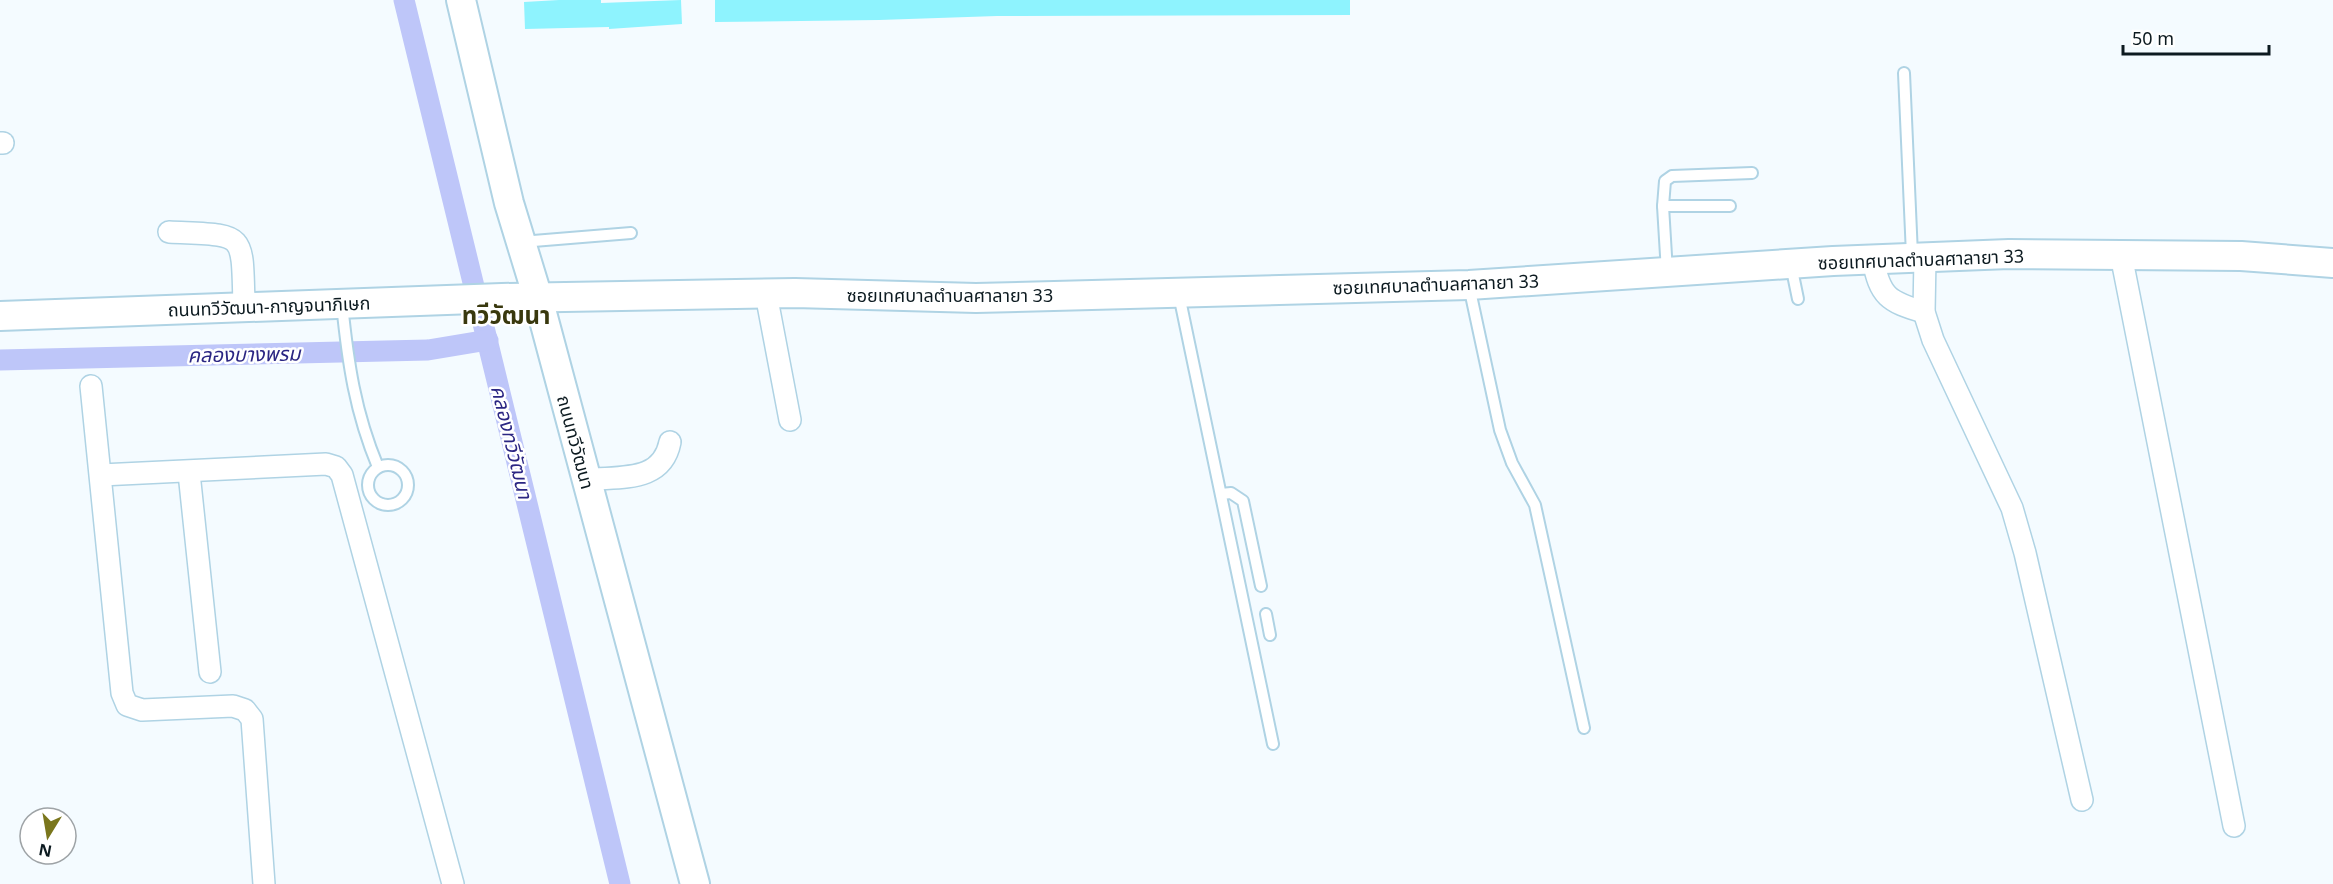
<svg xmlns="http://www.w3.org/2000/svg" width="2333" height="884" viewBox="0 0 2333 884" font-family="'Noto Sans','Noto Sans Thai',sans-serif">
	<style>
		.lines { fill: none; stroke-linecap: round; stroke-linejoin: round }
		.canal { stroke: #bec6f9; stroke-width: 21 }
		.building { fill: #8ef3fe }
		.lane-casing { stroke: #afd3e4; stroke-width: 14 }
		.street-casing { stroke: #afd3e4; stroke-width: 24 }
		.secondary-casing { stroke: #afd3e4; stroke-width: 32 }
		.lane { stroke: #fff; stroke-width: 10 }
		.street { stroke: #fff; stroke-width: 21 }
		.secondary { stroke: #fff; stroke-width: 28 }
		.labels { text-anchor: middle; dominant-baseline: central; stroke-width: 5; stroke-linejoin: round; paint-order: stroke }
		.street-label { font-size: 18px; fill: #0c1a20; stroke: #fff }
		.water-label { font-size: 20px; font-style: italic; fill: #2b2683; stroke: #fff }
		.district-label { font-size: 24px; font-weight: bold; fill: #39380e; stroke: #fff }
	</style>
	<rect width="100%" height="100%" fill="#f4fbff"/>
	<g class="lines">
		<g class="canal">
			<polyline points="404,0 620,884"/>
			<polyline points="0,360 428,350 488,340"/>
		</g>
	</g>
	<g class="building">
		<polygon points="559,0 601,0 601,3 681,0 682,24 609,29 609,27 525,29 524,2"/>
		<polygon points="715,0 1350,0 1350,15 997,16 879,20 715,22"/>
	</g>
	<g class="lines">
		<g class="lane-casing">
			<g id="lane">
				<polyline points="1904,73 1912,255"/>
				<polyline points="1663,206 1730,206"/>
				<polyline points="521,242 631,233"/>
				<polyline points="1791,265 1798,299"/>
				<polyline points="1667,272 1663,206 1665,181 1672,176 1752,173"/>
				<polyline points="1469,286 1500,430 1512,463 1535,505 1584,728"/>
				<polyline points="1179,295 1273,744"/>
				<path d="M342 304C348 363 355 412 378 467"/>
				<circle cx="388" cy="485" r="20"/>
				<polyline points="1221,494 1231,493 1243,501 1261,586"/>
				<polyline points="1266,614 1270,635"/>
			</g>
		</g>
		<g class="street-casing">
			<g id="street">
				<polyline points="0,143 3,143"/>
				<path d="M169 232C247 236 242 229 244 308"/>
				<polyline points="2121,255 2234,826"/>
				<polyline points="1925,258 1924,312 1933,340 2012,508 2025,553 2082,800"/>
				<path d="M1873 260C1880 296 1888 302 1924 312"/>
				<polyline points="766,294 790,420"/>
				<polyline points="91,386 122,693 127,705 142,710 233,706 245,710 252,719 264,884"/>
				<polyline points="189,473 210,672"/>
				<polyline points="101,475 326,464 336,467 342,475 453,884"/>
				<path d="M586 480C621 476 662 483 670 442"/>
			</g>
		</g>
		<g class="secondary-casing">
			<g id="secondary">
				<polyline points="461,0 509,203 538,298 695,884"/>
				<polyline points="0,316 502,298 795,293 976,298 1469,285 1833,261 2009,254 2241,256 2333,263"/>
			</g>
		</g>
		<use href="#lane" class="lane"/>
		<use href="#street" class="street"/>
		<use href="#secondary" class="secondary"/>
	</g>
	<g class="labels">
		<g class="street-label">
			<text transform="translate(1921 259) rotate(-2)">ซอยเทศบาลตำบลศาลายา 33</text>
			<text transform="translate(1436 284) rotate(-2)">ซอยเทศบาลตำบลศาลายา 33</text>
			<text x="950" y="295">ซอยเทศบาลตำบลศาลายา 33</text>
			<text transform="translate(269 306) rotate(-2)">ถนนทวีวัฒนา-กาญจนาภิเษก</text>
			<text transform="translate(576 442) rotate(75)">ถนนทวีวัฒนา</text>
		</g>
		<g class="water-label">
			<text transform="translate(244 354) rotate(-1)">คลองบางพรม</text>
			<text transform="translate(512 442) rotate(76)">คลองทวีวัฒนา</text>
		</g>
		<g class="district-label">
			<text x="506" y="314">ทวีวัฒนา</text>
		</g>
	</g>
	<g transform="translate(48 836) rotate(191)"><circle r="28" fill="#ffffff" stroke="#9ea3a6" stroke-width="1.5"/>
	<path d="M0-4.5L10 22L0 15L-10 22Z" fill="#7a761c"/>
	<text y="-9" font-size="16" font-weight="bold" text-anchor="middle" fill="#0c1a20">N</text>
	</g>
	<path d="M2123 45v9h146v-9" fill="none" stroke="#0c1a20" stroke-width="3"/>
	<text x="2132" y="45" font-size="18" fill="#0c1a20" stroke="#ffffff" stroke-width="4.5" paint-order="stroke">50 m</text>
</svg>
